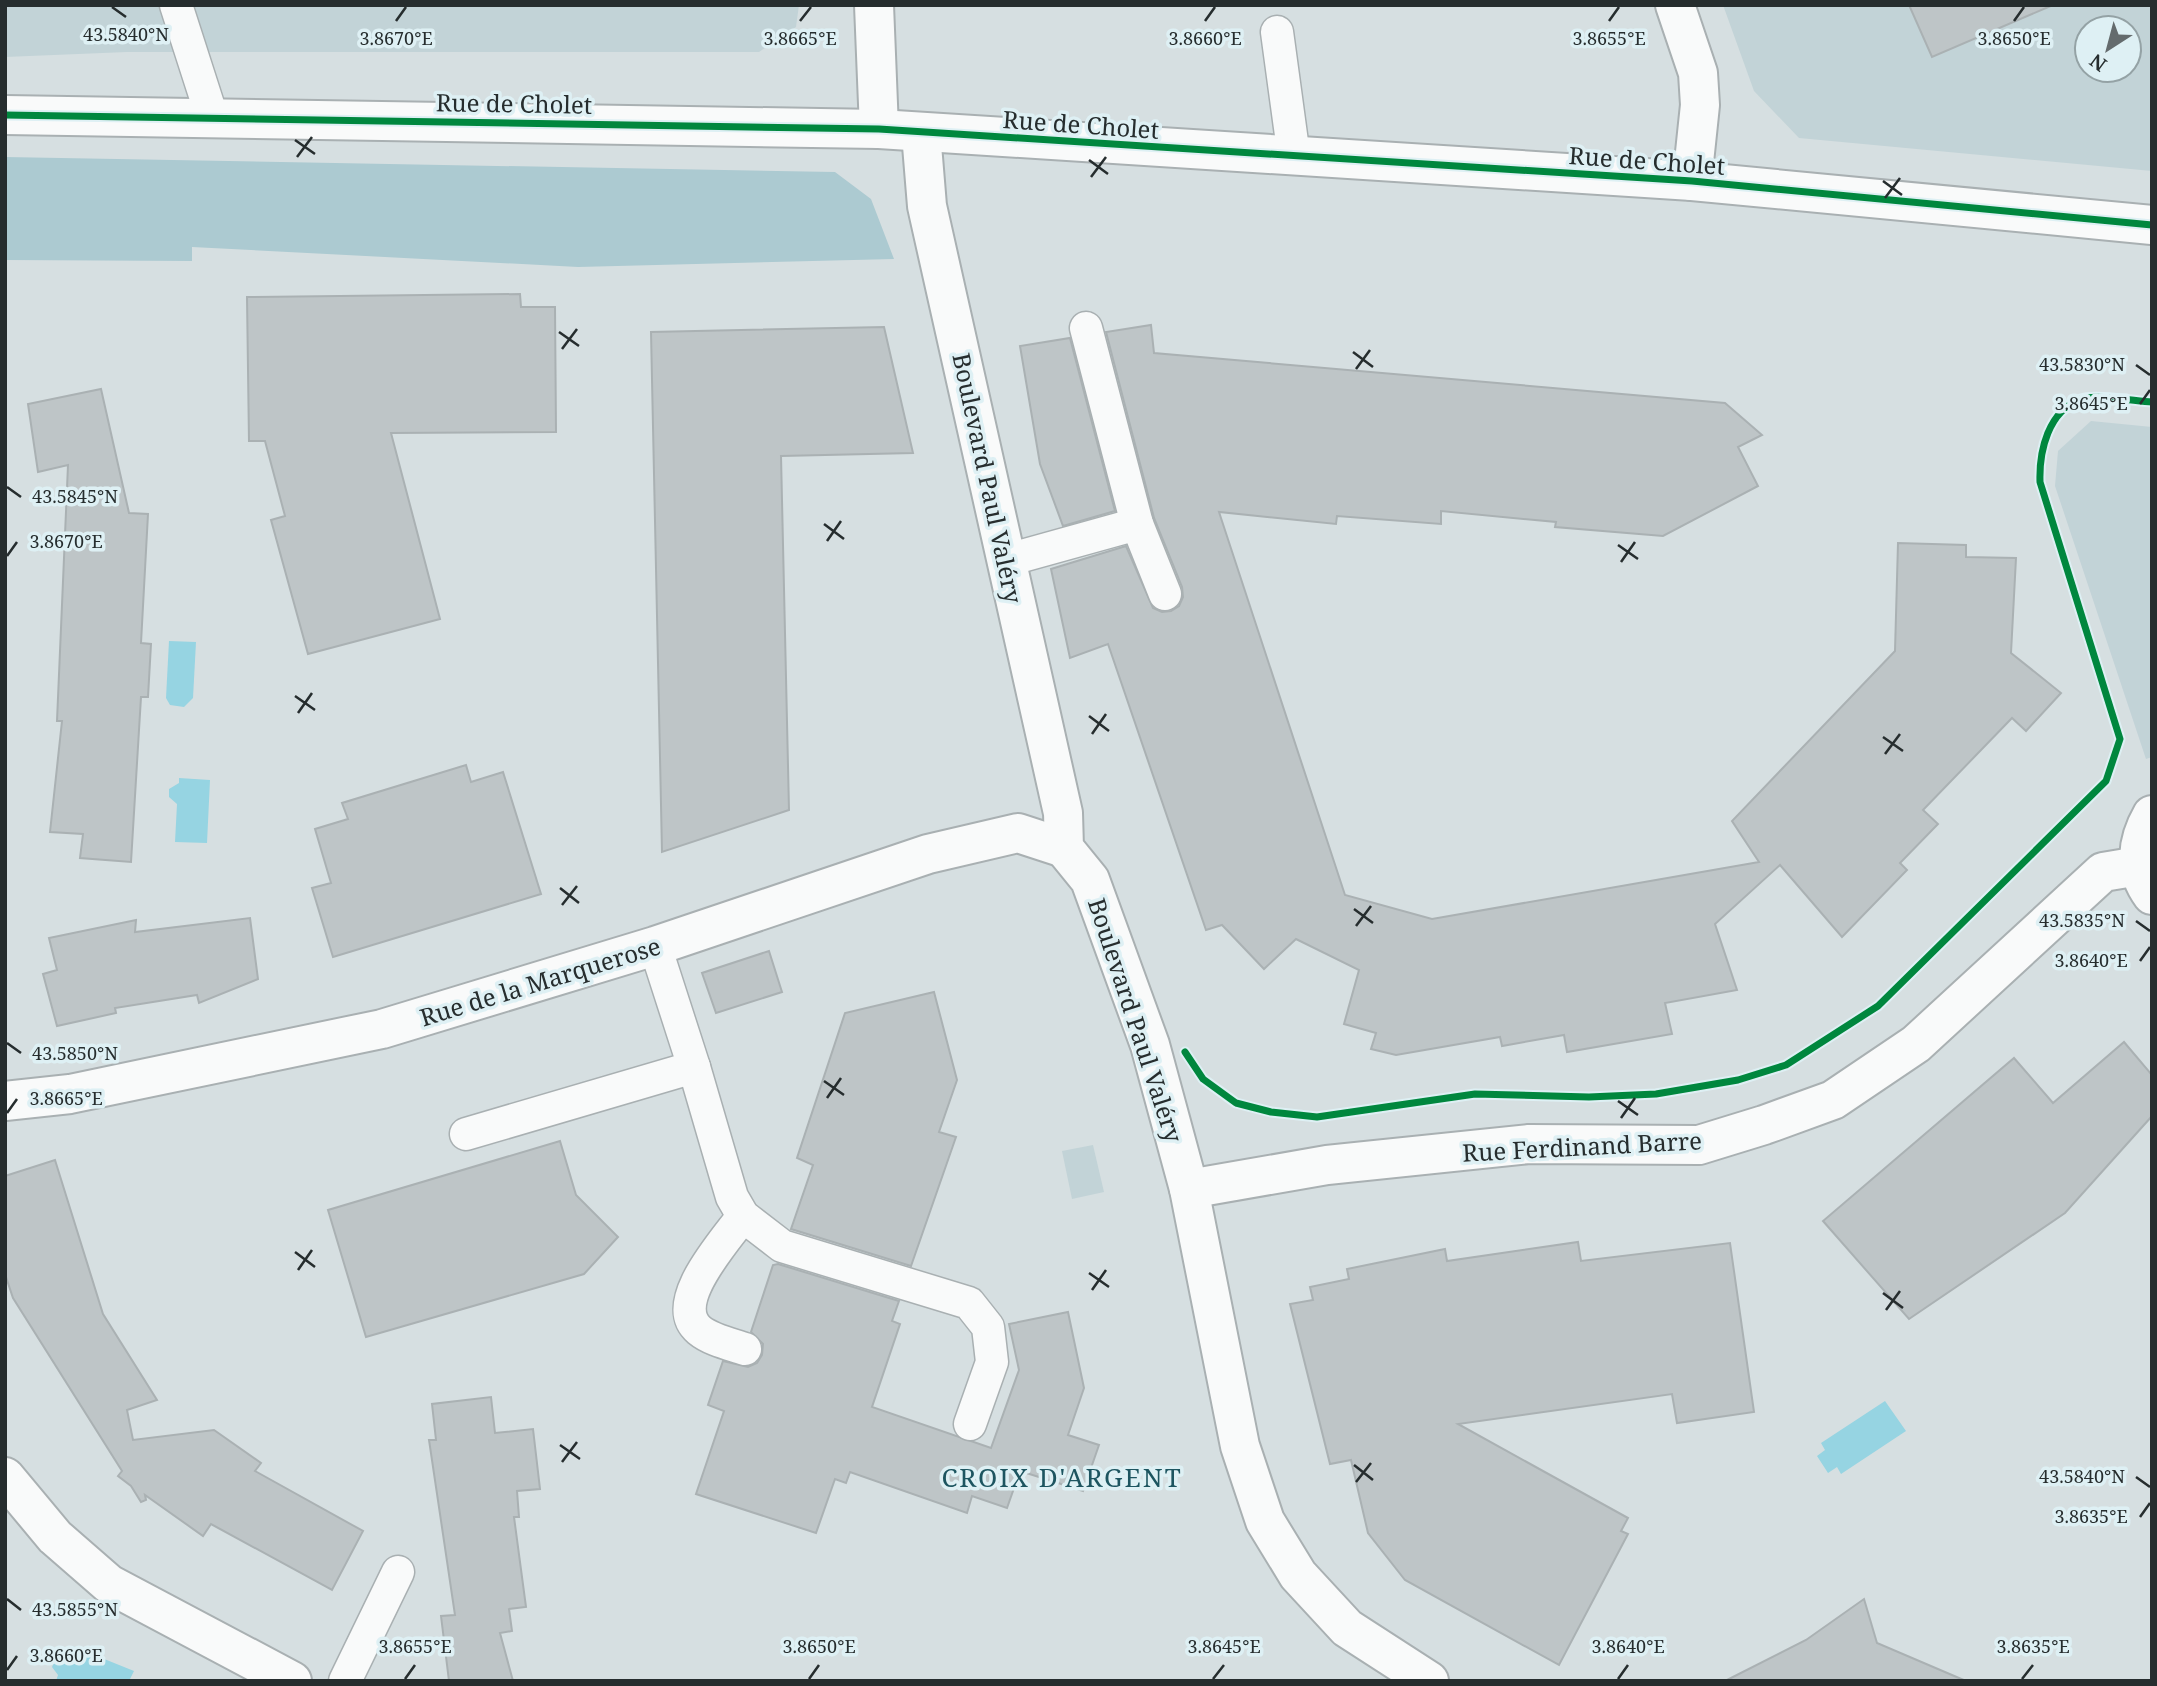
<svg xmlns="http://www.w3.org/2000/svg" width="2157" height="1686" viewBox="0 0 2157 1686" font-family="'Noto Serif',serif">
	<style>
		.built { fill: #c2d3d7; fill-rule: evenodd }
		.green { fill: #accad1 }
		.water { fill: #96d4e2 }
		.building { fill: #bec5c7; stroke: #aab1b3; stroke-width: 2 }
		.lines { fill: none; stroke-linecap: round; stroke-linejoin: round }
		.lane-casing { stroke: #a9b0b2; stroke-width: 35 }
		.street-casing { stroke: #a9b0b2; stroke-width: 42 }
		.lane { stroke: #f9fafa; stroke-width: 32 }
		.street { stroke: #f9fafa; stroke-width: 38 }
		.cycleway-casing { stroke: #def0f4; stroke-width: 11 }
		.cycleway { stroke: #00873e; stroke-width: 7 }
		.ticks { fill: none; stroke: #262d2e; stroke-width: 2.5 }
		.labels { text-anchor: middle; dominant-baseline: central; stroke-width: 7; stroke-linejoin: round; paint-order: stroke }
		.street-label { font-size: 24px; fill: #262d2e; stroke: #def0f4 }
		.neighbourhood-label { font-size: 26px; letter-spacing: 2px; fill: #1d5560; stroke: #def0f4 }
		.ticks-label { font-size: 18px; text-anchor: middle; fill: #262d2e; stroke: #def0f4; stroke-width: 7; stroke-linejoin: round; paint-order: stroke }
	</style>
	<rect width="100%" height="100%" fill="#d6dfe1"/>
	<g class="built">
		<polygon points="5,5 799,5 796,27 759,52 127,52 5,57"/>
		<path d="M1723 5H2152V171L1799 138 1754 91ZM2087 28H2129V70H2087Z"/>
		<polygon points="2091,421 2152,427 2152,757 2146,759 2055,486 2058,451"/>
		<polygon points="1093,1145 1104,1192 1072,1199 1062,1151"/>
	</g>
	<polygon class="green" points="5,157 835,172 871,199 894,259 578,267 192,247 192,261 5,260"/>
	<g class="water">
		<polygon points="169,641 196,642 193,698 184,707 170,705 166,698"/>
		<polygon points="179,778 210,780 207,843 175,842 177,804 169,797 169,789 179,783"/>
		<polygon points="1885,1401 1906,1431 1841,1474 1837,1467 1828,1473 1817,1456 1825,1450 1821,1443"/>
		<polygon points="72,1646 134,1671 129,1681 56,1681 58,1675 52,1667 56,1658 69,1653"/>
	</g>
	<g class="building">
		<polygon points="1909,5 2053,5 1932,57"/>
		<polygon points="520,294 521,307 555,307 556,432 391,433 440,619 308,654 271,520 285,516 265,441 249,441 247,297"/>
		<polygon points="1151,325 1154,353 1725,403 1762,435 1738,447 1758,486 1663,536 1555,527 1556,522 1441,511 1441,524 1337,516 1336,524 1219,512 1345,895 1432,919 1759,862 1732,821 1895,651 1898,543 1966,545 1966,557 2016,558 2011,653 2061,693 2026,731 2012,718 1923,810 1938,824 1900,863 1907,870 1842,937 1780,865 1715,924 1737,990 1665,1003 1672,1034 1567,1052 1564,1035 1502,1046 1500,1037 1396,1055 1371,1049 1376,1033 1344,1024 1359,970 1296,939 1264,969 1222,925 1206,930 1108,644 1070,658 1051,569 1126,546 1153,608 1162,612 1171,611 1179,606 1183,597 1182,587 1154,518 1106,332"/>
		<polygon points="884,327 913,453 781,456 789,810 662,852 651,332"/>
		<polygon points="1070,338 1115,511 1063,526 1040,464 1020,346"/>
		<polygon points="101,389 129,513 148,514 141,643 151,644 148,697 141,697 131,862 80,858 83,834 50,832 62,721 57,721 68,465 38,472 28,404"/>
		<polygon points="466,765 471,782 503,772 541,894 333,957 312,888 331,883 315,829 348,819 342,803"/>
		<polygon points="250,918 258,979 199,1003 197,995 115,1008 116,1013 57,1026 43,974 57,970 49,938 136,920 135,932"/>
		<polygon points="769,951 782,992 716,1013 702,973"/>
		<polygon points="934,992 957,1080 939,1132 956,1137 911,1266 791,1229 813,1165 797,1158 845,1013"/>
		<polygon points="2124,1042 2152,1075 2152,1116 2065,1213 1909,1319 1823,1221 2014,1058 2053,1103"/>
		<polygon points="560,1141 576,1195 618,1237 584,1274 366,1337 328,1210"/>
		<polygon points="55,1160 103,1314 157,1400 127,1410 133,1440 214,1430 261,1463 255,1471 363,1531 332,1590 211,1524 203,1536 145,1495 146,1500 141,1502 131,1486 118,1476 122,1471 13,1298 5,1274 5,1176"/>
		<polygon points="1578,1242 1581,1261 1730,1243 1754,1412 1677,1423 1672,1394 1458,1424 1628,1518 1621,1531 1628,1534 1559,1665 1405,1580 1368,1533 1351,1460 1330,1464 1290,1304 1313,1300 1310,1287 1349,1279 1347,1269 1445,1249 1447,1261"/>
		<polygon points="778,1264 899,1301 892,1321 900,1324 872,1407 991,1448 1019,1370 1009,1324 1068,1312 1084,1388 1068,1435 1099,1445 1083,1491 1020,1471 1007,1508 972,1496 967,1513 850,1472 846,1483 835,1479 816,1533 696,1494 724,1411 708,1405 723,1361 748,1367 757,1363 762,1355 763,1344 751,1332 773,1265"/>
		<polygon points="491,1397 495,1433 533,1429 540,1489 517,1491 519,1517 514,1517 526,1607 509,1609 512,1631 500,1633 513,1681 449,1681 441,1616 455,1615 429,1440 436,1440 432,1404"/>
		<polygon points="1864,1599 1877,1643 1966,1681 1725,1681 1806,1640"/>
	</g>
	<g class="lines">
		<g class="lane-casing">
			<g id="lane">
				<polyline points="176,5 212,117"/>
				<polyline points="1277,32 1294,157"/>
				<polyline points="1086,328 1137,524 1165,594"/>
				<polyline points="1004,561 1137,524"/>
				<polyline points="655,946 694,1067 732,1197 743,1216 782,1246 969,1303 988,1327 992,1362 970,1424"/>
				<polyline points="466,1134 694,1067"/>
				<path d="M743 1216C726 1240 667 1303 699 1330 711 1340 730 1344 745 1349"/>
				<polyline points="345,1681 398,1572"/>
			</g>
		</g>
		<g class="street-casing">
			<g id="street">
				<polyline points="874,5 879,129"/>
				<polyline points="1675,5 1698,73 1700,105 1692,181"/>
				<polyline points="5,115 879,129 1692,181 2152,225"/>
				<polyline points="921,133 927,206 1063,813 1064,848 1090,880 1150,1045 1189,1189 1240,1446 1265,1521 1298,1575 1347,1628 1429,1681"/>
				<path d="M2152 815C2137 841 2133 870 2152 895"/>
				<polyline points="5,1101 70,1094 382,1029 655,946 928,854 1018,833 1064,848"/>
				<polyline points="1189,1189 1327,1165 1529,1144 1699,1145 1764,1125 1833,1100 1916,1044 2103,872 2139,866"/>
				<polyline points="5,1477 55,1537 109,1584 292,1681"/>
			</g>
		</g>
		<use href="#lane" class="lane"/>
		<use href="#street" class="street"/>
		<g class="cycleway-casing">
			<g id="cycleway">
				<polyline points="5,115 879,129 1692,181 2152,225"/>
				<path d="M1185 1052 1203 1079 1236 1103 1271 1112 1317 1117 1475 1094 1589 1097 1656 1094 1738 1080 1786 1065 1878 1006 2106 781 2120 739 2040 482C2039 451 2048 411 2081 399 2094 394 2135 401 2152 402"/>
			</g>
		</g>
		<use href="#cycleway" class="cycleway"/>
	</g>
	<path class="ticks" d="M112 7 126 17M396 21 406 7M800 21 811 7M1205 21 1215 7M1609 21 1619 7M2014 21 2024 7M295 140 315 154M297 157 312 137M1089 160 1108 174M1091 177 1106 157M1883 181 1902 195M1885 198 1900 178M559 332 579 346M562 349 577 329M1353 352 1373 367M2136 365 2150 375M1356 369 1370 350M2140 404 2150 390M7 487 21 497M824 524 844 539M827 541 841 521M1618 545 1638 559M7 556 17 542M1621 562 1635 542M295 696 315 710M298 713 312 693M1089 716 1109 731M1092 734 1106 714M1883 737 1903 751M1885 754 1900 734M560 888 579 903M562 905 577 886M1354 909 1373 923M2136 921 2150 931M1356 926 1371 906M2140 961 2150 947M7 1043 21 1053M824 1081 844 1095M827 1098 841 1078M1618 1101 1638 1115M7 1113 17 1099M1621 1118 1635 1098M295 1252 315 1267M298 1270 312 1250M1089 1273 1109 1287M1092 1290 1106 1270M1883 1293 1903 1308M1886 1310 1900 1291M560 1445 580 1459M562 1462 577 1442M1354 1465 1373 1480M2136 1477 2150 1487M1356 1482 1371 1463M2140 1517 2150 1503M7 1599 21 1610M7 1670 17 1656M405 1679 415 1665M809 1679 819 1665M1213 1679 1224 1665M1618 1679 1628 1665M2022 1679 2033 1665"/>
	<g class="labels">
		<g class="street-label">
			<text transform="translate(514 103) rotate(1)">Rue de Cholet</text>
			<text transform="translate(1081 124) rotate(4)">Rue de Cholet</text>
			<text transform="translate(1647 160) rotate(4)">Rue de Cholet</text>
			<text transform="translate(988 478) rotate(78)">Boulevard Paul Valéry</text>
			<text transform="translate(540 981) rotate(-17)">Rue de la Marquerose</text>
			<text transform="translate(1136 1020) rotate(72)">Boulevard Paul Valéry</text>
			<text transform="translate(1582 1146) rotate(-3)">Rue Ferdinand Barre</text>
		</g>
		<g class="neighbourhood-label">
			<text x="1062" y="1477">CROIX D'ARGENT</text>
		</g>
	</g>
	<g class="ticks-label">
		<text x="126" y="41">43.5840°N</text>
		<text x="396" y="45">3.8670°E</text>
		<text x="800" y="45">3.8665°E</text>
		<text x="1205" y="45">3.8660°E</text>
		<text x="1609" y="45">3.8655°E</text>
		<text x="2014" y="45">3.8650°E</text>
		<text x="2082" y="371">43.5830°N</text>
		<text x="2091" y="410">3.8645°E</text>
		<text x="75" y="503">43.5845°N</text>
		<text x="66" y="548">3.8670°E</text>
		<text x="2082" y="927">43.5835°N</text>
		<text x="2091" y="967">3.8640°E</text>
		<text x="75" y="1060">43.5850°N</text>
		<text x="66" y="1105">3.8665°E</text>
		<text x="2082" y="1483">43.5840°N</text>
		<text x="2091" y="1523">3.8635°E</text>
		<text x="75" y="1616">43.5855°N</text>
		<text x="415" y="1653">3.8655°E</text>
		<text x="819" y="1653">3.8650°E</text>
		<text x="1224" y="1653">3.8645°E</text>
		<text x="1628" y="1653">3.8640°E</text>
		<text x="2033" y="1653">3.8635°E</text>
		<text x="66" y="1662">3.8660°E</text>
	</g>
	<rect width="2157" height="1686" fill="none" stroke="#262d2e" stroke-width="14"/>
	<g transform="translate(2108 49) rotate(216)"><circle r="33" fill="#def0f4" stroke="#94a2a5" stroke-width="2"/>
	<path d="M0-5L12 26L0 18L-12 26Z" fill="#646b6d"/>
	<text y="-10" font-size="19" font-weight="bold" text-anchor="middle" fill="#262d2e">N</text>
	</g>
</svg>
